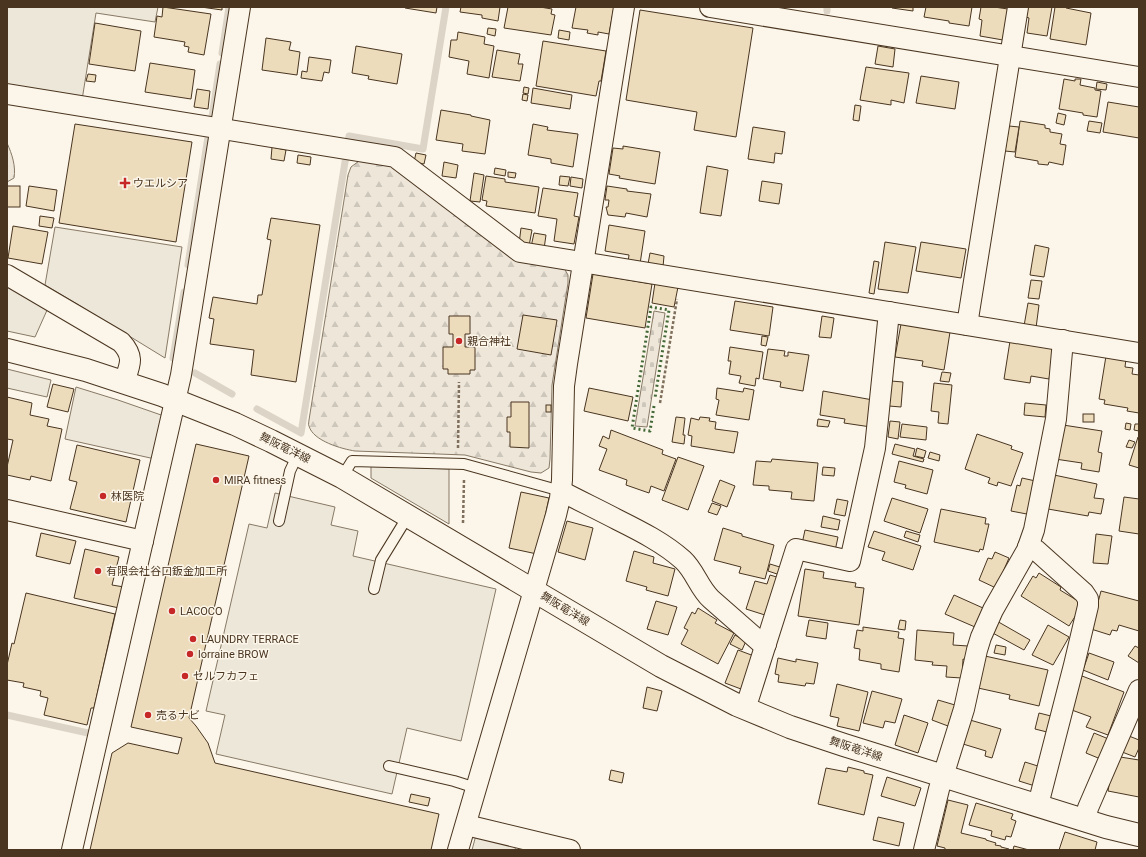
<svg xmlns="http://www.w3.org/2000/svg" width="1146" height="857" viewBox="0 0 1146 857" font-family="Roboto,'Noto Sans JP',sans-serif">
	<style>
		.forest { fill: url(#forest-firs); stroke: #887966 }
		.cemetery { fill: url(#cemetery-stones); stroke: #887966 }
		.parking { fill: #ede7d9; stroke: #887966 }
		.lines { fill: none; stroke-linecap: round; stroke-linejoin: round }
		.stream { stroke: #dcd4c6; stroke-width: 7 }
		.building { fill: #ecdcbc; stroke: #4a3520 }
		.lane-casing { stroke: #4a3520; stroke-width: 12 }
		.street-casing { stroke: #4a3520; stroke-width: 22 }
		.secondary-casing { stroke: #4a3520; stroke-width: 24 }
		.path { stroke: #7f6f5c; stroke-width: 2.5; stroke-dasharray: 3 2; stroke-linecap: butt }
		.lane { stroke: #fbf6e9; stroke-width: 10 }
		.street { stroke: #fbf6e9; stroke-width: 20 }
		.secondary { stroke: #fbf6e9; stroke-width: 22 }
		.hedge { stroke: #436837; stroke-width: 3; stroke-dasharray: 2 3; stroke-linecap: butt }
		.poi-dot { fill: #c62828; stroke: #fbf6e9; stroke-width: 1.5 }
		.labels { text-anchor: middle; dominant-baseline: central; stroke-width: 3; stroke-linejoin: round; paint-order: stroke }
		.poi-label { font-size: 11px; fill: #4a3520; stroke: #fbf6e9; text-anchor: start }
		.street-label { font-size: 11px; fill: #4a3520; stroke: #fbf6e9 }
	</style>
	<defs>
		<pattern id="forest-firs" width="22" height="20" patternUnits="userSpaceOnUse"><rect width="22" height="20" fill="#ede6d9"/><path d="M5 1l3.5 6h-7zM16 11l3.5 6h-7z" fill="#cdc6ba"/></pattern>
		<pattern id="cemetery-stones" width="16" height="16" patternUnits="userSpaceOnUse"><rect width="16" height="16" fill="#ede6d9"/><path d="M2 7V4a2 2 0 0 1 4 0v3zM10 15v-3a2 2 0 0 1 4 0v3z" fill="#cdc6ba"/></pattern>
	</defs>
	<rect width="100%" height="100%" fill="#fbf6e9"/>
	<g class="forest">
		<path d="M7 143C12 154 16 166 14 178L7 182Z"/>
		<path d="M359 161 392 165 564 268 568 275V283L552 385 550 459 549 468 541 473 531 472 465 455 355 451C342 449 313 441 309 426 308 425 309 421 309 420L348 175 351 167Z"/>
	</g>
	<polygon class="cemetery" points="654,311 665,313 647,427 635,426"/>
	<g class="parking">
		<polygon points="7,7 158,7 155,22 96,13 82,100 7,87"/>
		<polygon points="55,227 182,247 165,358 77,304 45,285"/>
		<polygon points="7,284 48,308 35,337 7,331"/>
		<polygon points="7,369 51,380 47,397 7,388"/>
		<polygon points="76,387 118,400 164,416 155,459 65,439"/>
		<polygon points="371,466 449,469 449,524 371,478"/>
		<polygon points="275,493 335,507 331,525 358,531 353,556 496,589 461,741 407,728 392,794 216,754 225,715 206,711 249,524 267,528"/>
		<polygon points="476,835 516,844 515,850 472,850"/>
	</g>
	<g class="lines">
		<g class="stream">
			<polyline points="827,11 827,7"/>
			<polyline points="222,53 229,7"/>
			<polyline points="212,117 220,64"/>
			<polyline points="348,142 349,136 423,149 446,7"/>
			<polyline points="188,265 208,137"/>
			<polyline points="173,358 184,292"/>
			<polyline points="195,373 232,394"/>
			<polyline points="257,409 301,433 346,156"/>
			<polyline points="7,715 88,733"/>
		</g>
	</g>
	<g class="building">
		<polygon points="163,7 211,14 204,55 188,52 189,47 184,46 185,42 154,37 157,16 162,17"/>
		<polygon points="201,7 222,7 222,10"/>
		<polygon points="406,7 437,7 436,13 405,8"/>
		<polygon points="461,7 500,7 498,21 482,18 482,15 460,12"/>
		<polygon points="508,7 540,7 552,9 551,14 555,15 551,35 504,28"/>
		<polygon points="576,7 614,7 609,34 598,32 598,35 587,33 588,30 572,28"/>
		<polygon points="892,7 913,7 913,11 892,8"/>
		<polygon points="926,7 972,7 969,26 949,23 949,21 924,17"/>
		<polygon points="981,7 994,7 1008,9 1003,40 980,36 982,20 979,19"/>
		<polygon points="1028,7 1052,7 1047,36 1027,33 1029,18 1026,17"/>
		<polygon points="1055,7 1066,7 1066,8 1091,13 1086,45 1050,39"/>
		<polygon points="640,10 753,28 736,137 694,130 697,112 626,100"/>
		<polygon points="95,23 141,31 135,71 89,64"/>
		<polygon points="488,28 496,29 495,36 487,34"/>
		<polygon points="559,30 570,32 569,40 558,38"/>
		<polygon points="458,32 485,37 484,44 494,46 489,78 467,74 469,61 449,57 451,40 457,40"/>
		<polygon points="266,38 291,42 289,50 300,52 297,75 262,70"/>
		<polygon points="543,41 606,51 601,81 599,81 596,96 536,86"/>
		<polygon points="356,46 402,54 397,84 368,79 369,76 352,73"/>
		<polygon points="878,46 895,49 893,67 875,64"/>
		<polygon points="497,50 520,54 518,64 523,64 520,81 492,77"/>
		<polygon points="309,57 331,60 329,73 324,72 322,81 301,78 302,71 307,72"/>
		<polygon points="150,63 195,70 191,99 145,92"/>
		<polygon points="866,67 909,73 904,103 891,100 891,105 860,100"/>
		<polygon points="88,74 96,75 95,82 86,81"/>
		<polygon points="921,76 959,82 955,109 916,103"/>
		<polygon points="1064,79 1075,81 1075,79 1081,79 1080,85 1095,88 1095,90 1101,91 1097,117 1083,115 1083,113 1059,109"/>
		<polygon points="1097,82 1107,84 1106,90 1096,89"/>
		<polygon points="524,87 529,88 528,94 523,93"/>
		<polygon points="533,88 572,95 570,109 531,103"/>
		<polygon points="197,89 210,91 208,109 194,107"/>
		<polygon points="523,94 528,95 527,101 522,100"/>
		<polygon points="1108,102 1139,107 1139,138 1103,132"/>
		<polygon points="855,105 861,106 859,121 853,120"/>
		<polygon points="441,110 471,115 471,116 490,120 485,154 462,151 463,144 436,140"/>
		<polygon points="1058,113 1066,115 1064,125 1056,123"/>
		<polygon points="1020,121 1045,125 1045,128 1050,129 1050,132 1062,134 1060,144 1066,145 1063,165 1049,162 1048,165 1038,164 1038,161 1015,157"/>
		<polygon points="1089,121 1102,123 1100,133 1087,131"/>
		<polygon points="75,124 192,142 176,242 59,223"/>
		<polygon points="533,124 548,127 547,130 578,134 573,167 551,163 551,159 528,155"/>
		<polygon points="1009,126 1019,127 1015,152 1005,151"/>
		<polygon points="753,127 785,132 782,154 775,153 774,163 748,159"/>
		<polygon points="623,146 660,152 655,184 619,178 620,176 609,174 613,148 623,149"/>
		<polygon points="272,147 286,150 284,161 271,159"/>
		<polygon points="416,153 426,155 424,164 414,162"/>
		<polygon points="298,155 311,157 310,165 297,163"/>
		<polygon points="444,162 458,165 456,178 442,176"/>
		<polygon points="707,166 728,170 721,216 700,213"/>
		<polygon points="495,168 506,170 505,176 494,174"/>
		<polygon points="508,172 516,173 515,178 508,177"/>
		<polygon points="474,173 484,175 480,202 470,201"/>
		<polygon points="486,176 505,179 505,182 539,187 535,213 486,206 487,201 482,200"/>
		<polygon points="560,176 570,177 568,186 559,185"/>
		<polygon points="571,177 583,179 582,188 570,186"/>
		<polygon points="762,181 782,184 779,204 759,201"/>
		<rect x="7" y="186" width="13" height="21"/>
		<polygon points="29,186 57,190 54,211 26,206"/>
		<polygon points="607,186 627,189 627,191 651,194 647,217 626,213 625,217 608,215 606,207 608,207 609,200 605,200"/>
		<polygon points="543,188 578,193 574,216 579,217 574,244 554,241 557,219 538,216"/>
		<polygon points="40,216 54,218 52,228 39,226"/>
		<polygon points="271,218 320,225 296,382 251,375 254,350 210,344 214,319 209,318 213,297 257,304 258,295 262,295 271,240 267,239"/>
		<polygon points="609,225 645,231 640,264 628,262 629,255 605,251"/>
		<polygon points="13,226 48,232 42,264 8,258"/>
		<polygon points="521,228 532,230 529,246 519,244"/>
		<polygon points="534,233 546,235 544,249 531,247"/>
		<polygon points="885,242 916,247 908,293 878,289"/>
		<polygon points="921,242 966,249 961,278 916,271"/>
		<polygon points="1035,245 1049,248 1044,277 1030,275"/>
		<polygon points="650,253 664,256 663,267 648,264"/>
		<polygon points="874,261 879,262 874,294 869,293"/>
		<polygon points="593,274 652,284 645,328 586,318"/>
		<polygon points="1031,280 1042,281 1039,299 1028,298"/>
		<polygon points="655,283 678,287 674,307 652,303"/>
		<polygon points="735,301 773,307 769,336 730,330"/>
		<polygon points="1028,303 1039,305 1036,328 1024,326"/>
		<polygon points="523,315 557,320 551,355 517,349"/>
		<polygon points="449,316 470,316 470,334 465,334 465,347 475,347 475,370 470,370 470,374 448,374 448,369 443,369 443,347 453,347 453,334 449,334"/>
		<polygon points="822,316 834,318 831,338 819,337"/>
		<polygon points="901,324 950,332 944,370 922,366 923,361 895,357"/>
		<polygon points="762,336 768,337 766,346 761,345"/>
		<polygon points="1010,341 1054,349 1049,379 1031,376 1030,383 1004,379"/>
		<polygon points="730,347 763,352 759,379 756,378 755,386 739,383 741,376 729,374 731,361 728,361"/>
		<polygon points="768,349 785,351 784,356 788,356 788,352 809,355 803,391 780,387 781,382 763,379"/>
		<polygon points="1106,356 1126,359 1125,367 1133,368 1132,374 1139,375 1139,413 1127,411 1128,408 1104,404 1105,400 1099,399"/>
		<polygon points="942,372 951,373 949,382 940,381"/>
		<polygon points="891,381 903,382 901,407 889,406"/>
		<polygon points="934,383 952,385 948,424 938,423 939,412 931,411"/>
		<polygon points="53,384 74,389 68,412 47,407"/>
		<polygon points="589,388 633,397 628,421 584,411"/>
		<polygon points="717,388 743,392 744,388 754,390 749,420 716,415 719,400 716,399"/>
		<polygon points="823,391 873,400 871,427 844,423 845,419 820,415"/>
		<polygon points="7,397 32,403 30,415 49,419 47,426 62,429 51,481 31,476 30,480 7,475 7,467 13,440 7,439"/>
		<polygon points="511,402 529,402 529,448 510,447 510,432 507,432 507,417 511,417"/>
		<polygon points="1025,403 1046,405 1045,417 1024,415"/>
		<rect x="546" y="405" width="5" height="7"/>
		<rect x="1083" y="414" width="11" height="8"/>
		<polygon points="676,417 685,418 683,435 685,435 684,444 672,442"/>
		<polygon points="700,417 710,418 709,421 716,422 715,429 738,432 734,453 691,446 692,436 688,435 691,418 699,420"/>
		<polygon points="818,419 830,421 828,427 817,426"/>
		<polygon points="890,421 900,422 898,439 888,437"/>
		<polygon points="1126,423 1131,424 1130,430 1125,429"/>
		<polygon points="902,424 927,427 926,440 900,437"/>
		<polygon points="1135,424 1139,424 1139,431 1134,430"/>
		<polygon points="1063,425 1102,431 1098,452 1102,453 1099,472 1081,469 1082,463 1055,459"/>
		<polygon points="611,430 663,450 662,454 676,459 664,491 651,486 649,493 626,485 627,480 599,470 607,449 599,446 603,436 609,439"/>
		<polygon points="977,434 1012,446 1011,449 1023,453 1011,486 998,482 997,486 988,483 990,478 965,469"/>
		<polygon points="1138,437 1139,437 1139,468 1129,465"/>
		<polygon points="1129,440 1135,442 1132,448 1126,447"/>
		<polygon points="196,444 249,456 189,718 196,726 208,743 215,763 439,814 431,850 90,850 112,753 128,743 178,754 182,738 131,727"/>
		<polygon points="895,444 915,449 913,456 924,459 923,462 892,454"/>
		<polygon points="77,445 140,460 126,522 70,509 77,482 69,480"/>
		<polygon points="917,448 926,451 924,458 915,456"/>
		<polygon points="930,452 940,455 939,461 928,458"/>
		<polygon points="678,457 704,466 688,510 662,500"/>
		<polygon points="772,459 818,463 814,501 791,499 792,492 769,490 769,486 753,485 756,461 771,462"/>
		<polygon points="899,461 933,470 927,494 905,488 906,485 894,482"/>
		<polygon points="823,467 835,468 834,476 822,475"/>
		<polygon points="1054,475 1097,484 1094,498 1104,499 1101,514 1089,512 1088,516 1048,509"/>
		<polygon points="1022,478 1040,482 1032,515 1011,511 1017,485 1020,486"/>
		<polygon points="720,480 735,486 727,507 712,501"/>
		<polygon points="521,492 549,498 537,554 509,548"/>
		<polygon points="1124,497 1139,499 1139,534 1119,531"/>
		<polygon points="892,498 928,509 920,533 884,521"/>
		<polygon points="837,499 848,501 845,516 834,514"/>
		<polygon points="712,503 721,506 717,515 708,512"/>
		<polygon points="941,509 986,518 985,524 989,524 983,550 980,549 979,552 934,542"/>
		<polygon points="823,516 840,520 838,530 821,527"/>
		<polygon points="567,521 593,528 585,560 558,552"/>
		<polygon points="723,528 742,534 742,536 774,545 765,579 739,573 741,567 714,560"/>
		<polygon points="805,530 838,537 835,551 802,544"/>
		<polygon points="874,531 921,546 913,570 882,560 885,552 868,547"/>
		<polygon points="906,531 920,535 918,542 904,537"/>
		<polygon points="41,533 76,541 70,564 36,556"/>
		<polygon points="1096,534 1112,536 1108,564 1093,563"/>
		<polygon points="85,549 119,557 112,585 124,587 119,608 74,598"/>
		<polygon points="634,551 654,557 653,563 675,569 668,596 646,590 647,587 626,581"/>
		<polygon points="995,552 1009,558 996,588 979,580 988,558 992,559"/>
		<polygon points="770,564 783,568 780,575 768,571"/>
		<polygon points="805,569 824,572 823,578 856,583 855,587 864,588 859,625 798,616"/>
		<polygon points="1039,573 1061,587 1060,590 1083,604 1069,626 1021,596 1033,576 1036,578"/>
		<polygon points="770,575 780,578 768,616 746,609 755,581 767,584"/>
		<polygon points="1101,591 1139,601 1139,631 1119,625 1117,631 1112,630 1110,635 1091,629"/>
		<polygon points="26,593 115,614 94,708 91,708 87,725 44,715 48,698 40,696 41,691 23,687 24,683 7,680 7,665 12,643 14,644"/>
		<polygon points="954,595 983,608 975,627 945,614"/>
		<polygon points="656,601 677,607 668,635 647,629"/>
		<polygon points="698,608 717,620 715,623 734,633 718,664 681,644 688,630 684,628 692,612 695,614"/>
		<polygon points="809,620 828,623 826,639 806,636"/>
		<polygon points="900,620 906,621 905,630 898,629"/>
		<polygon points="995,620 1030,640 1024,650 989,631"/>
		<polygon points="1048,625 1069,637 1053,665 1032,655"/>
		<polygon points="863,627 899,632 898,638 904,639 899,672 881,669 881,664 859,660 860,649 854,648 857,630 863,631"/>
		<polygon points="917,630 954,633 953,645 968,646 967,660 963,659 962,678 946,677 947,666 932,665 933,662 915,660"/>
		<polygon points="735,635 746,641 742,650 730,644"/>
		<polygon points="996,645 1006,647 1005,655 994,653"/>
		<polygon points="1135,646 1139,648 1139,663 1128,656"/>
		<polygon points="738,650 754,656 741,689 725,683"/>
		<polygon points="1089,653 1114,662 1108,680 1083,670"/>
		<polygon points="985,656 1048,670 1039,706 1009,699 1010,695 978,688"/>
		<polygon points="778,658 796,662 796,659 818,663 814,684 806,683 805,686 778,682 779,675 775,674"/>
		<polygon points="1082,676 1124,692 1108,735 1086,727 1091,717 1069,709"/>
		<polygon points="837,684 868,692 859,731 837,726 839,718 830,716"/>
		<polygon points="647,687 662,691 657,711 643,708"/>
		<polygon points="872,691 902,699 895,723 885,721 883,728 863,723"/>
		<polygon points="938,700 955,705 948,726 932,720"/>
		<polygon points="1039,713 1055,717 1051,733 1035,729"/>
		<polygon points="904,715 928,723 918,753 895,745"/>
		<polygon points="970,720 1001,729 992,758 985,756 986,751 963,744"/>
		<polygon points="1094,733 1111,740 1103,760 1086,753"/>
		<polygon points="1124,734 1139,740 1139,748 1135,757 1117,750"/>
		<polygon points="1114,756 1139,760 1139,797 1108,791"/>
		<polygon points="1025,762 1041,767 1035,786 1019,781"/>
		<polygon points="848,767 864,771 864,773 873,775 864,815 818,804 826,768 847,772"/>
		<polygon points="611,770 624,773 622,783 609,780"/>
		<polygon points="887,777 921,788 915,806 881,796"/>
		<polygon points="411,794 430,798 428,806 409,802"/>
		<polygon points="948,800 968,805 961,833 986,839 986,840 996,843 995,845 1001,846 1001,847 1009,849 1009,850 945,850 945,848 937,846"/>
		<polygon points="976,803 1013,814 1011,819 1016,821 1011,837 1006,836 1005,840 991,836 992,831 969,825"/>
		<polygon points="878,817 904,823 899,846 873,840"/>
		<polygon points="1065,832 1097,842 1095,850 1059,850"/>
		<polygon points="1014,846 1029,850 1013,850"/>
	</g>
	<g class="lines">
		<g class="lane-casing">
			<g id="lane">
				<polyline points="342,477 352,461 464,464 561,491"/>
				<polyline points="279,521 290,471 298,454"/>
				<polyline points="374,589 381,560 408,516"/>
				<polyline points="389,766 454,781 476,788"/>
			</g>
		</g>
		<g class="street-casing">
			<g id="street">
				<polyline points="710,7 1139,77"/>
				<polyline points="7,94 395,157 520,252 1139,353"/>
				<path d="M7 275 121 342C135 357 130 365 124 382"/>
				<polyline points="967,325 1018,7"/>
				<path d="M561 491C580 501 599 510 618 520 640 531 664 543 683 560 695 571 699 588 711 599L760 642 766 644"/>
				<polyline points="7,510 143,541"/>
				<polyline points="1028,547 1036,550 1084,593 1088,599 1088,606 1074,665 1038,805"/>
				<polyline points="744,708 749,697 796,549 850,561 875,448 889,312"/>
				<polyline points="1085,820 1088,808 1139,690"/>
				<polyline points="466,825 570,850"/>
				<polyline points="72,850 181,375 240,7"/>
				<polyline points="458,850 556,515 560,498 562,480 564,386 567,364 624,7"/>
				<polyline points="924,850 939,789 964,709 977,650 981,637 993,610 1027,550 1034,530 1056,419 1063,340"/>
			</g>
		</g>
		<g class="secondary-casing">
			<polyline id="secondary" points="7,350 86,370 162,395 235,424 271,441 342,477 661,666 737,705 790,727 844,745 1106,827 1139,835"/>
		</g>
		<g class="path">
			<polyline points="660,403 677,299"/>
			<polyline points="458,448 459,382"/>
			<polyline points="463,523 464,480"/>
		</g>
		<use href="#lane" class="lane"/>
		<use href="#street" class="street"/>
		<use href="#secondary" class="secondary"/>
		<polyline class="hedge" points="654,406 650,431 632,428 651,307 669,310 655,398"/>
	</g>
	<g class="poi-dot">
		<path d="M123 177h4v4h4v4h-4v4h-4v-4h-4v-4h4z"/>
		<circle cx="459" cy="341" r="4"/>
		<circle cx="216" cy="480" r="4"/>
		<circle cx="103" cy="496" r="4"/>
		<circle cx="98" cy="571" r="4"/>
		<circle cx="172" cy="611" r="4"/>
		<circle cx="193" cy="639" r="4"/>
		<circle cx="190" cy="654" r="4"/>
		<circle cx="185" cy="676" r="4"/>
		<circle cx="148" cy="715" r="4"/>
	</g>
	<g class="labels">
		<g class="poi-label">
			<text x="133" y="183">ウエルシア</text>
			<text x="467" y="341">親合神社</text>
			<text x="224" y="480">MIRA fitness</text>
			<text x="111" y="496">林医院</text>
			<text x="106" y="571">有限会社谷口鈑金加工所</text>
			<text x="180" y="611">LACOCO</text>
			<text x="201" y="639">LAUNDRY TERRACE</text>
			<text x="198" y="654">lorraine BROW</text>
			<text x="193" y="676">セルフカフェ</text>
			<text x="156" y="715">売るナビ</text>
		</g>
		<g class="street-label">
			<text transform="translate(285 448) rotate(26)">舞阪竜洋線</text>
			<text transform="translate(565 609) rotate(31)">舞阪竜洋線</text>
			<text transform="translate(856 749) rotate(18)">舞阪竜洋線</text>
		</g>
	</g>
	<rect width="1146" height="857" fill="none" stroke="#4a3520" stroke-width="16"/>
</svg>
